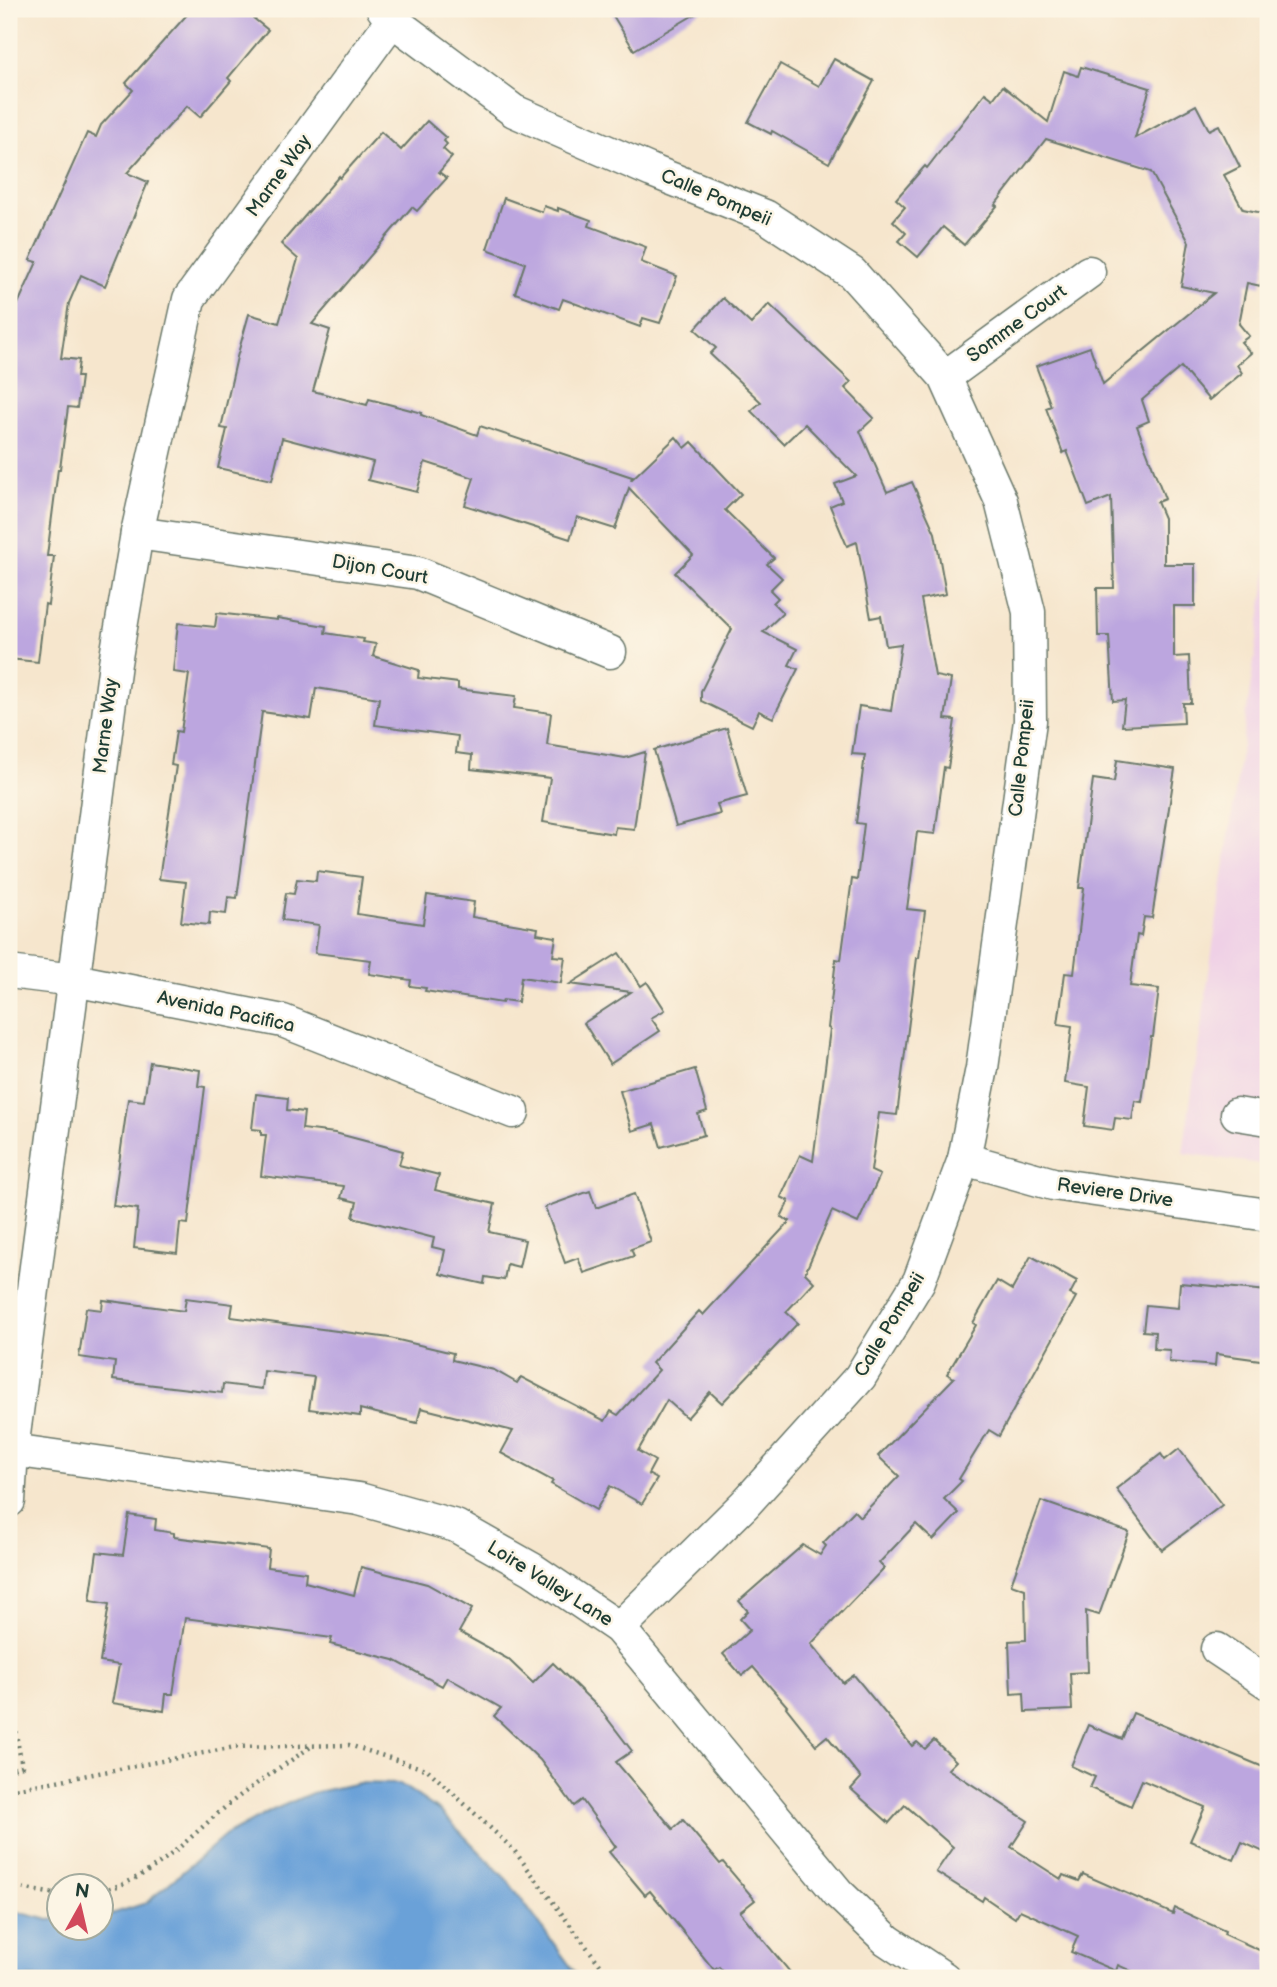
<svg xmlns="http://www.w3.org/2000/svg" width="1277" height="1987" viewBox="0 0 1277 1987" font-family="'Balsamiq Sans',sans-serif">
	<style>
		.built { fill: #efd0e6 }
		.water { fill: #6aa1d8; stroke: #446f86; stroke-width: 2 }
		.building { fill: #bca6df }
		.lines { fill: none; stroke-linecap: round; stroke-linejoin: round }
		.minor-casing { stroke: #6a786a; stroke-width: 35 }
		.path { stroke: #6a786a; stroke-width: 4.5; stroke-dasharray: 2 5; stroke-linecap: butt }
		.minor { stroke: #fff; stroke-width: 32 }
		.labels { text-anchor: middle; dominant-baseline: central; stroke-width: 5; stroke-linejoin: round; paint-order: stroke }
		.street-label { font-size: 19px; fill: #1f3d34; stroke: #fcf5e5 }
	</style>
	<rect width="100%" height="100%" fill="#fcf5e5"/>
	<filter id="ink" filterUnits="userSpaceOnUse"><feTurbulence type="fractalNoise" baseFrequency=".0143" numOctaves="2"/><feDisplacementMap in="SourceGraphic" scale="14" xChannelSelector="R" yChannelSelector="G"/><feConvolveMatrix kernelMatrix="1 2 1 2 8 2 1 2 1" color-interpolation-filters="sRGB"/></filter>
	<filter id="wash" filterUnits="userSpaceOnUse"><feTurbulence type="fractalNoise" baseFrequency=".00686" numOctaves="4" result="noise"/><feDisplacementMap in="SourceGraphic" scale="28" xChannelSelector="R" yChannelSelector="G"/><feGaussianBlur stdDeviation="1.57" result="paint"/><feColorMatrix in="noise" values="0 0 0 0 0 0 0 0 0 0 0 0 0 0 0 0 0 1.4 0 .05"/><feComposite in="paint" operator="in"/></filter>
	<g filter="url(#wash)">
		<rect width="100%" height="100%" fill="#f6e6cd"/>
		<polygon class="built" points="1268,565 1268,1165 1183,1153"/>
		<polygon class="water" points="358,1783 400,1784 441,1812 507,1880 579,1978 9,1978 9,1910 49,1920 59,1919 60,1927 102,1927 102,1917 146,1903 226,1835 273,1810 312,1793"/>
		<g id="blocks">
			<g class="building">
				<polygon points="192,9 242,9 268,30 228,78 231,81 200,117 187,106 127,173 148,182 105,286 81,275 69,303 61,358 79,360 77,377 81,377 77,408 68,407 60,469 58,469 47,556 54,556 48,605 45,604 38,662 9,659 9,326 15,327 17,306 37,262 30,260 87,133 96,137 101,125 133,90 126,83"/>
				<polygon points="609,9 704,9 634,50"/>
				<polygon points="834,59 874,81 829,163 772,131 771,134 748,122 780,64 819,86"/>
				<polygon points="1081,67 1150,88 1135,138 1196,105 1209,130 1219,125 1240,167 1224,175 1243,209 1268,214 1268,249 1261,286 1247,283 1239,324 1249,336 1241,342 1251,353 1237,365 1242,373 1209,400 1181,367 1142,400 1149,421 1137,426 1165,499 1157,502 1164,518 1164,564 1195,564 1195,606 1174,606 1174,657 1189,656 1191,703 1183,703 1184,723 1122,726 1125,700 1113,701 1109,636 1098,636 1097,588 1114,588 1111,497 1088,506 1067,451 1063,453 1046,408 1051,406 1036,366 1090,347 1103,384 1214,293 1181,286 1189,242 1151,172 1046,139 995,205 997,206 964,245 943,227 918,257 899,241 906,233 893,221 905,207 896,199 925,166 927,168 985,93 993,99 1003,86 1048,122 1064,71 1078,76"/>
				<polygon points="427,121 446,138 444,141 447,144 443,149 452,157 439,172 447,178 417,211 412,207 312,324 330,330 313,391 367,405 369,399 422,413 421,415 477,435 480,426 632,477 631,480 676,437 685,448 692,442 741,494 725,510 774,558 767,564 782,578 770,590 778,598 773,603 783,613 763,632 797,649 789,665 798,669 773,718 759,711 752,726 701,701 701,691 732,629 675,573 693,555 629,488 615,529 577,517 570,539 465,505 474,478 425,462 417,492 368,480 373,462 282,438 272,480 218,468 227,429 221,428 237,357 249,314 279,323 298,259 281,244 339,176 340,178 381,132 401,150"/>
				<polygon points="504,198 542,212 544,206 558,211 558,208 591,220 589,226 646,247 641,262 677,276 660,323 643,318 640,327 563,299 559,309 515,293 525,263 487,249"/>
				<polygon points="723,298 751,324 769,304 851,382 845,388 874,418 860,431 887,492 912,482 935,533 946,594 921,599 935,676 951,679 945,719 955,720 948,768 944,767 935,834 917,832 907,909 925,911 919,958 917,958 897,1115 879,1113 871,1171 880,1175 858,1223 832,1211 805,1273 814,1282 786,1312 798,1323 722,1403 710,1392 687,1418 667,1400 638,1451 655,1461 648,1474 657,1479 642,1504 610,1486 596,1510 551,1484 553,1481 501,1453 513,1431 421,1408 417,1423 360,1409 360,1416 309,1409 314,1377 264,1371 262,1389 223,1384 222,1393 113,1380 115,1362 79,1357 86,1308 102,1310 103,1300 184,1311 186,1298 233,1304 231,1317 390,1338 453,1353 452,1360 494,1370 517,1383 521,1377 605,1421 611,1411 618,1415 659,1370 652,1363 699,1311 703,1315 790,1221 781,1217 789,1201 781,1197 800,1155 813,1161 830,1029 828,1028 836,959 841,960 852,879 857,880 864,824 856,823 865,755 852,754 859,706 891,711 901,644 886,646 881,616 871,618 857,542 847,546 830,506 842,501 835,484 856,476 805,424 784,444 751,411 761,402 710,354 716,348 695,329"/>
				<polygon points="217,613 277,620 277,618 326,626 325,633 364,639 363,642 376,644 373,656 419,670 418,678 458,683 458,689 516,696 514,708 551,713 547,745 625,758 645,752 634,829 615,827 614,834 543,822 550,778 471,769 472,755 456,753 458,736 375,725 379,698 316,688 311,719 262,712 237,898 228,897 226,914 210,912 209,925 181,922 186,882 159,879 176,766 171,765 176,731 181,732 189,674 173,672 178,623 215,627"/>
				<polygon points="727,728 747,796 717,804 720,814 676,826 654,750"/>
				<polygon points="1117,760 1175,769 1152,918 1144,917 1141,936 1137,935 1130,986 1159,989 1153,1037 1151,1037 1142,1102 1135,1101 1132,1120 1115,1118 1113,1130 1084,1126 1089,1087 1065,1083 1072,1026 1058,1024 1065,973 1074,974 1084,888 1079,888 1093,779 1114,782"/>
				<polygon points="317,871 362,877 357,914 423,924 427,895 474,902 472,917 538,928 537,934 556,937 553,956 565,957 561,983 521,977 518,1002 503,1000 502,1003 425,991 426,988 410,986 411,980 369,974 371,960 315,953 319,925 282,920 286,893 294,894 297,879 316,881"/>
				<polygon points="619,953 641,986 647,982 665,1010 651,1018 660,1031 610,1064 584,1023 631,992 570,984"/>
				<polygon points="150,1062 200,1070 198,1086 205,1087 188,1224 180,1223 177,1253 134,1248 138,1209 113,1206 128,1099 144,1101"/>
				<polygon points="695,1069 707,1111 698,1114 704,1135 661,1147 654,1124 632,1131 620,1091"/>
				<polygon points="256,1094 288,1098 287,1110 304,1112 302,1129 335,1133 403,1151 399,1165 439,1175 435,1190 495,1204 489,1232 525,1240 519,1267 507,1264 504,1280 485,1277 484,1284 440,1274 445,1250 432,1247 434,1238 353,1217 357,1202 341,1198 344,1186 261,1176 266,1135 261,1135 261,1130 252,1129"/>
				<polygon points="590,1191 596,1208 634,1194 651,1242 631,1249 634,1256 584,1273 578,1258 565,1263 545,1207"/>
				<polygon points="1031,1256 1077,1281 1070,1294 1076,1297 999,1436 989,1430 959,1479 962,1481 944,1499 959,1513 933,1540 916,1524 879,1563 884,1568 811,1644 843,1683 854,1675 912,1746 917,1742 925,1749 934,1740 956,1761 948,1769 1028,1821 1011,1847 1061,1879 1063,1875 1079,1881 1083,1874 1173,1914 1175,1908 1225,1931 1224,1934 1268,1954 1268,1978 1147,1978 1118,1965 1116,1971 1071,1952 1078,1936 1020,1910 1015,1918 984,1897 982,1901 936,1872 953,1847 905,1805 889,1823 851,1789 861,1778 827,1736 816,1745 786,1707 787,1706 753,1667 742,1676 723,1654 750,1630 740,1619 748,1611 739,1601 803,1545 820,1555 826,1546 823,1543 854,1511 860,1517 899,1476 878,1456 954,1378 947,1374 976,1325 973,1323 990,1293 997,1281 1012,1290"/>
				<polygon points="1180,1283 1268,1291 1268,1361 1216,1354 1215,1366 1169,1362 1170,1350 1154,1349 1155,1332 1143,1331 1146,1305 1178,1308"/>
				<polygon points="1179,1449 1222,1505 1162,1550 1116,1489 1161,1454 1165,1460"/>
				<polygon points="1041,1501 1129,1532 1099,1615 1086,1611 1088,1672 1070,1673 1072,1710 1025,1712 1024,1693 1011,1694 1009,1641 1026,1640 1025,1589 1011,1584"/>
				<polygon points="129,1515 156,1519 155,1530 174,1533 174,1537 269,1549 267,1567 306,1572 305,1582 354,1595 361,1567 427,1584 472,1609 459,1632 508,1659 533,1683 553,1663 600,1709 632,1751 616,1762 673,1829 683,1820 720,1864 723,1862 755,1900 740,1912 795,1978 729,1978 719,1967 714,1970 650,1891 645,1895 609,1852 616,1847 582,1800 574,1806 540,1760 494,1716 501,1708 447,1677 442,1686 394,1660 330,1644 332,1638 185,1618 173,1694 166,1694 164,1711 112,1703 119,1665 100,1662 109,1604 90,1601 97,1552 123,1555"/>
				<polygon points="1133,1713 1268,1769 1268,1854 1242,1842 1234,1860 1190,1841 1205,1807 1142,1780 1131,1806 1090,1788 1095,1777 1071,1766 1088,1725 1122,1739"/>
			</g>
		</g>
	</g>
	<g filter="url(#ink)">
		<use href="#blocks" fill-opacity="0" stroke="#6a786a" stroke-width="2"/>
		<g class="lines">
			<g class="minor-casing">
				<g id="minor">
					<polyline points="383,9 392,20 514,111 652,171 765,216 852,273 945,377 1001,501 1029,612 1030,721 982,1068 964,1159 919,1281 860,1377 745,1504 619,1628"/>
					<polyline points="945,377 1089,272"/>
					<polyline points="137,533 418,573 610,652"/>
					<polyline points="9,972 74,980 283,1021 513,1112"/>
					<polyline points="1237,1114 1268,1119"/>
					<polyline points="964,1159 1053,1184 1268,1215"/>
					<polyline points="12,1450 359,1499 456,1526 532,1569 619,1628 838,1893 887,1940 944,1978"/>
					<polyline points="9,1501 12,1450 115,663 137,533 189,299 392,20"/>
					<polyline points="1217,1649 1268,1683"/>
				</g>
			</g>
			<g class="path">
				<polyline points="9,1697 22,1766 9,1770"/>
				<polyline points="9,1790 235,1747 349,1745 428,1770 513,1849 610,1978"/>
				<polyline points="9,1886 60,1895"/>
				<path d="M102 1890C153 1881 193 1832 233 1801 259 1781 286 1764 312 1746"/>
			</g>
			<use href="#minor" class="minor"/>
		</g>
	</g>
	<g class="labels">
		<g class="street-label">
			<text transform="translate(279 176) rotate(-54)">Marne Way</text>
			<text transform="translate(716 198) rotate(23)">Calle Pompeii</text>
			<text transform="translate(1017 324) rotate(-36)">Somme Court</text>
			<text transform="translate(380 570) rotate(10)">Dijon Court</text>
			<text transform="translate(106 726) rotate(-83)">Marne Way</text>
			<text transform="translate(1022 758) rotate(-84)">Calle Pompeii</text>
			<text transform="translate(226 1012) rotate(12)">Avenida Pacifica</text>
			<text transform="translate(1115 1193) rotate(8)">Reviere Drive</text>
			<text transform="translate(890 1325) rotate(-59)">Calle Pompeii</text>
			<text transform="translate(550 1584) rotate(32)">Loire Valley Lane</text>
		</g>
	</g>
	<rect width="1277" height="1987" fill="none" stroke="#fcf5e5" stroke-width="35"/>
	<g transform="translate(80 1907) rotate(8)"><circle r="33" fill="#fcf5e5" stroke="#a4ab9e" stroke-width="2"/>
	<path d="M0-5L12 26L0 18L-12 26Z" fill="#d1495b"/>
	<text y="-10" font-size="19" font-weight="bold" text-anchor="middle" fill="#1f3d34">N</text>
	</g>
</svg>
